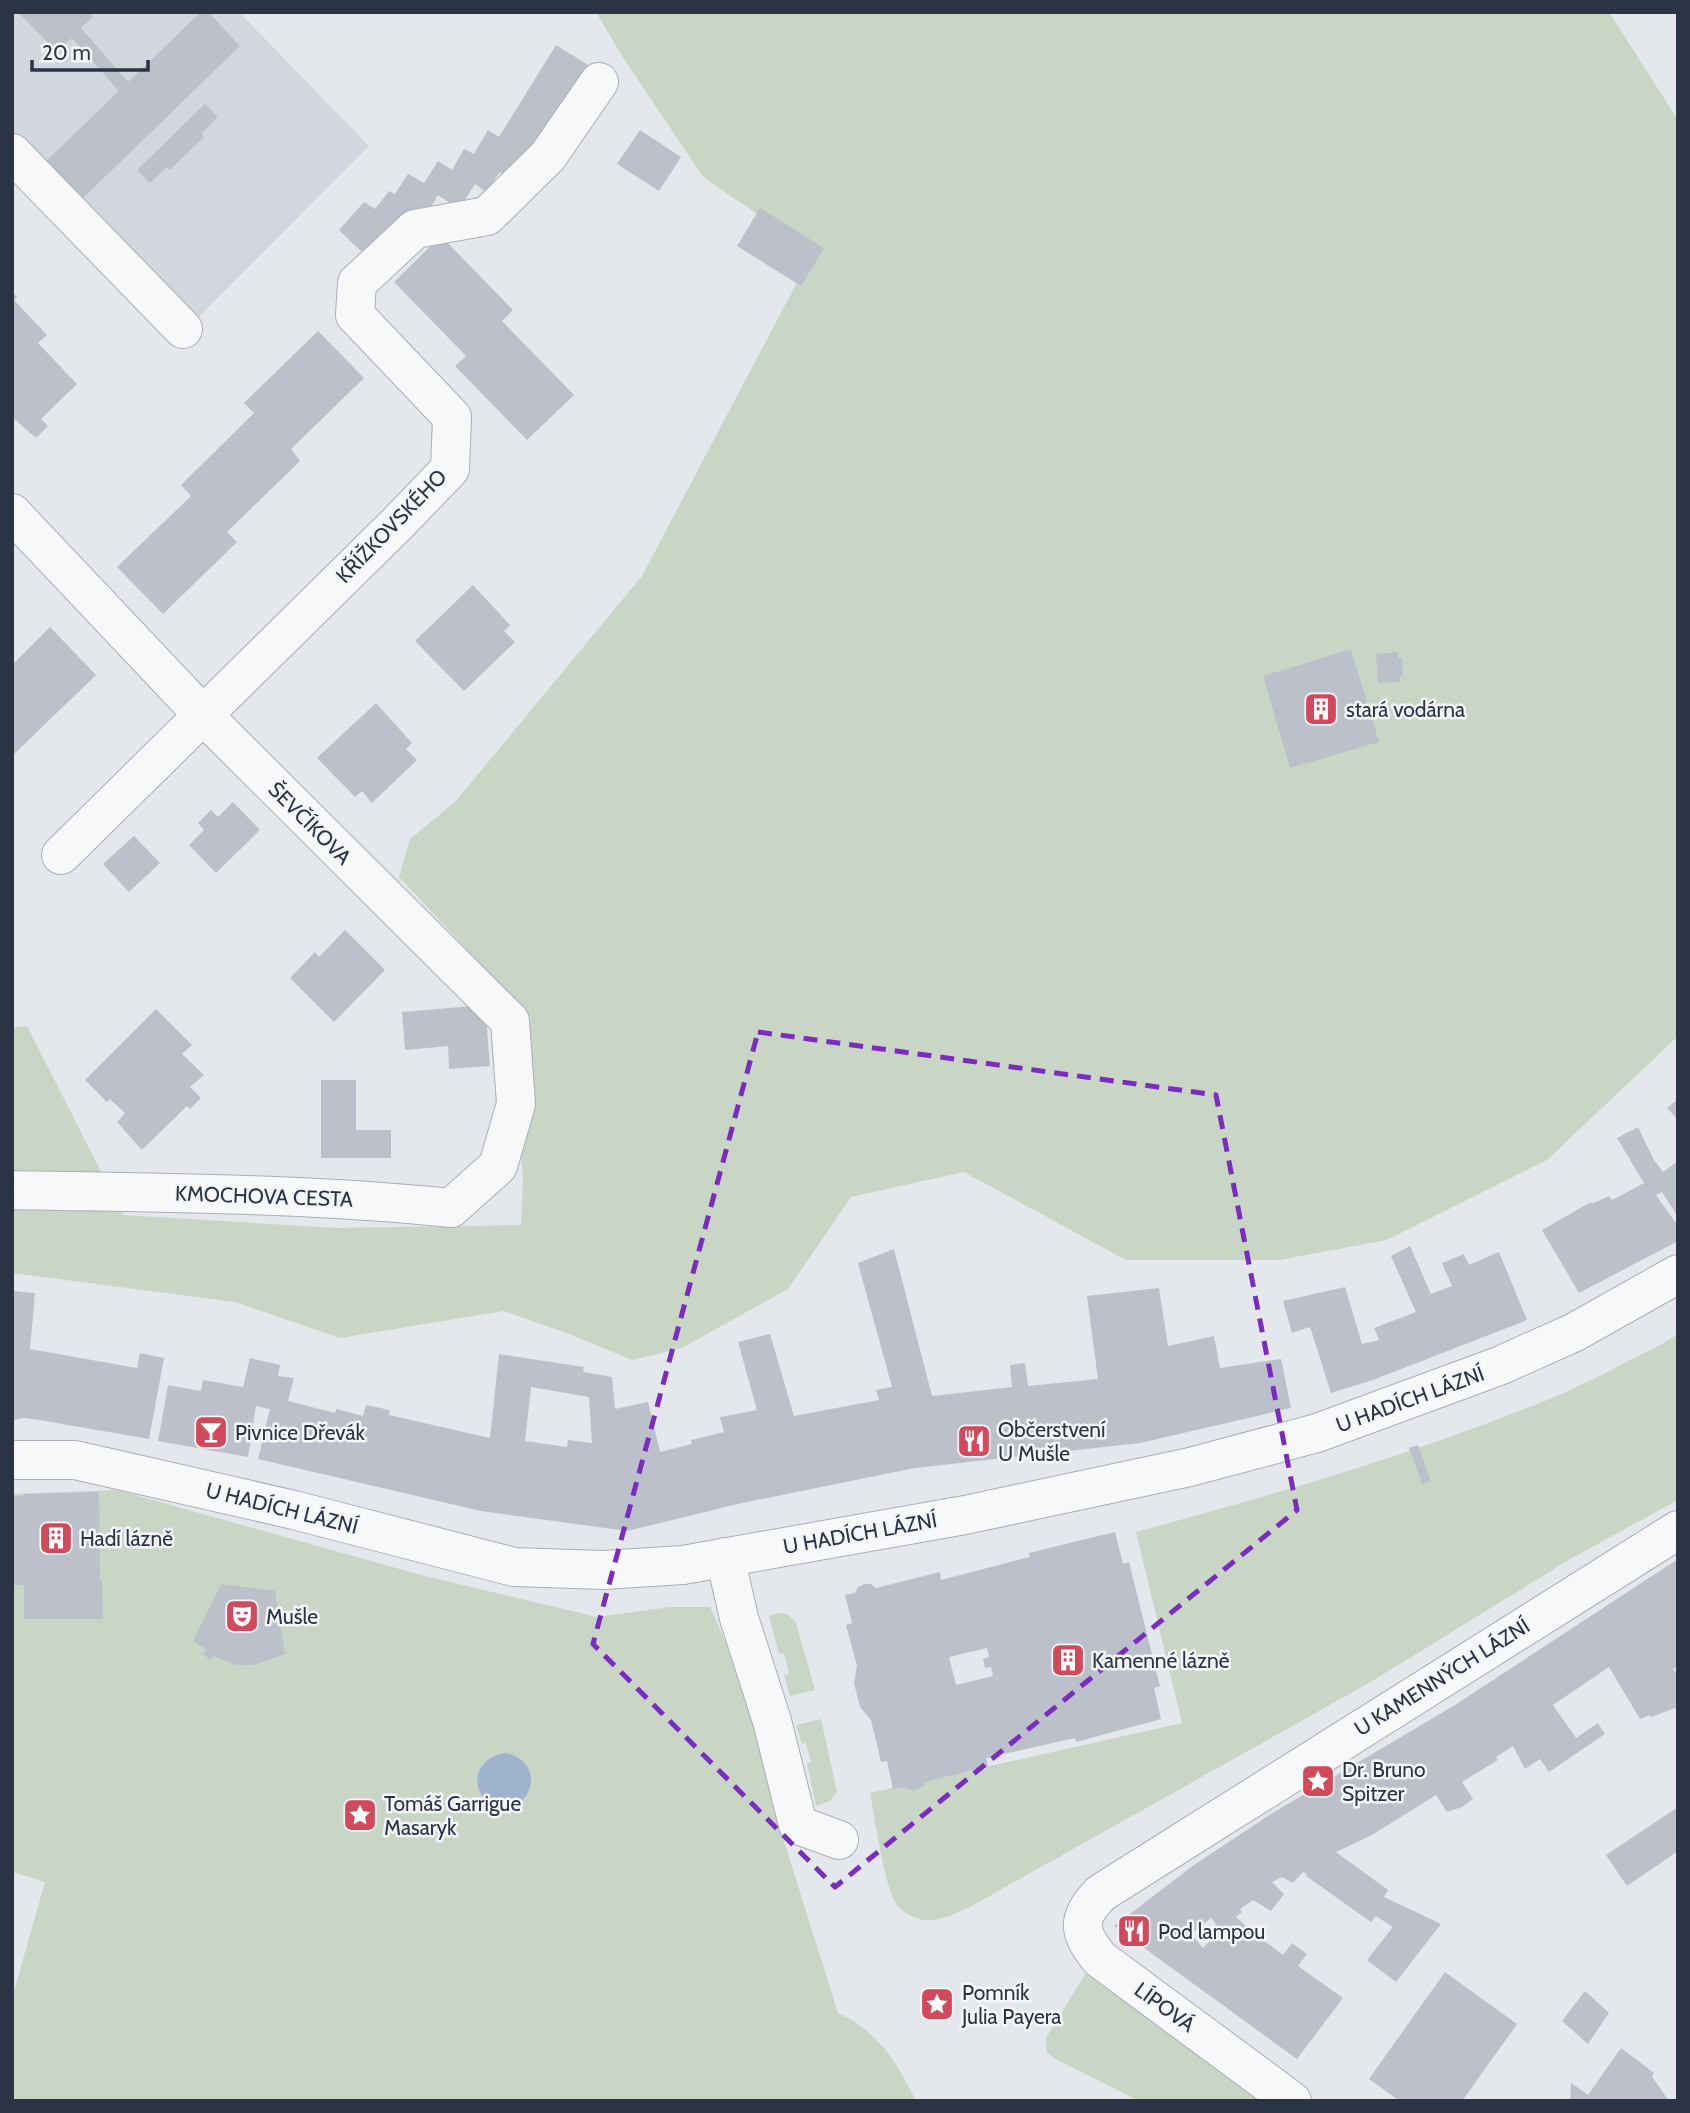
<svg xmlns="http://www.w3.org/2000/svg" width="1690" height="2113" viewBox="0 0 1690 2113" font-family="Cabin,sans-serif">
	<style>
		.built { fill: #d2d6de }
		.green { fill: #c9d6c5 }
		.water { fill: #9fb4cc }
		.building { fill: #bbc0ca; fill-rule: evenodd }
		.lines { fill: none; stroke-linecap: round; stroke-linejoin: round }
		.minor-casing { stroke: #a9aeb7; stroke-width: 40 }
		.minor { stroke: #f7f8fa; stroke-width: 38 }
		.marked { fill: none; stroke: #7b2cbf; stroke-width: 5; stroke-dasharray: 14 9; stroke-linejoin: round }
		.labels { text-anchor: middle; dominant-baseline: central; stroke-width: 5; stroke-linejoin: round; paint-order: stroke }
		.street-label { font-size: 21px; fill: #2b3445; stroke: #f4f6f9 }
		.poi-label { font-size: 21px; fill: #2b3445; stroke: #f4f6f9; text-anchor: start }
	</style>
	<rect width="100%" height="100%" fill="#e4e7ec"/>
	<polygon class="built" points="12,12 239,12 369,146 173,343 12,177"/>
	<g class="green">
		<polygon points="596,12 1609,12 1678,120 1678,1036 1547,1160 1387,1240 1279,1260 1126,1260 964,1172 851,1197 788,1289 682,1348 632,1360 569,1334 504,1311 340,1338 235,1302 12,1273 12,1028 27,1026 123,1215 337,1228 521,1225 523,1177 516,1104 531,1018 399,877 410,839 455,802 642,576 813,252 703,177 622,56"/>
		<path d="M1678 1334V1500L1570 1559 1369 1683 977 1903C961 1911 944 1921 925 1920 916 1919 903 1913 897 1905 884 1888 875 1817 870 1793L1182 1723 1136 1532C1277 1494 1417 1453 1552 1398 1590 1382 1626 1362 1662 1344Z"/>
		<path d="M117 1490 421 1575 597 1617 670 1607H710L760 1716 772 1803 838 2013C878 2031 897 2062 916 2101H12V1998L45 1882 12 1872V1494Z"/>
		<polygon points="780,1613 788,1614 796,1623 815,1690 790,1696 784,1675 789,1673 784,1653 779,1654 769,1616"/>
		<polygon points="821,1719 837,1792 830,1801 816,1806 807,1764 811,1762 806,1743 802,1744 796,1725"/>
		<polygon points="1087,1971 1270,2101 1139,2101 1061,2062 1047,2053 1046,2038"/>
	</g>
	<path class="water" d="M506 1753C553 1764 526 1824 490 1803 484 1799 479 1793 478 1786 474 1768 489 1755 506 1753Z"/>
	<g class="building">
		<polygon points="18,12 88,12 93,17 81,28 128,82 201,12 208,12 240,46 78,203 42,165 119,91 72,38 57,52"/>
		<polygon points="556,45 590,66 531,159 522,154 508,177 500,172 486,192 475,184 459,209 438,195 426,215 367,257 339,230 364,202 375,209 389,191 395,194 408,174 424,183 438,161 452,170 464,149 474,154 488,130 499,137"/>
		<polygon points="205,104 218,117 201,134 204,137 170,170 167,167 150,183 137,170"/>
		<polygon points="640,130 681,157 659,191 617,164"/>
		<polygon points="760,208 824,248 801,286 737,246"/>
		<polygon points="441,236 513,310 502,321 574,395 527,440 455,366 466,356 394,282"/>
		<polygon points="12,292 17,297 14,300 47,335 38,343 77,384 41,419 48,426 36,438 12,417"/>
		<polygon points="318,331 364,378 291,449 300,461 227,532 237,542 163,614 117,567 191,496 181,485 254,413 244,403"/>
		<polygon points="473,585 510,625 504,631 515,642 464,691 415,641"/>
		<polygon points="50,627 96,675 12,756 12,665"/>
		<polygon points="1351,649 1379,742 1290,768 1263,676"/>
		<polygon points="1398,652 1398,658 1402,658 1403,676 1400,676 1400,682 1378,683 1376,654"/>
		<polygon points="376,703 412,743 406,749 417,760 372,803 362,791 355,797 317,758"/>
		<polygon points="233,802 260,830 216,873 189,845 204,830 198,823 211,810 218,817"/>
		<polygon points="134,836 160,863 129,892 103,864"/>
		<polygon points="345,930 385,970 334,1022 290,978 315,952 319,957"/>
		<polygon points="485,1005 490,1066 449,1069 448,1046 405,1050 402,1012"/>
		<polygon points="156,1009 192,1045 182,1054 204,1075 190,1087 201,1098 190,1109 187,1106 142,1150 117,1122 125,1113 110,1099 107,1102 85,1080"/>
		<polygon points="321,1080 356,1080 356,1130 391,1130 391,1158 321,1158"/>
		<polygon points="1678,1099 1678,1120 1667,1108"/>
		<polygon points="1638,1127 1654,1160 1663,1172 1678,1161 1678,1217 1662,1192 1656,1195 1678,1226 1678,1241 1579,1293 1542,1230 1591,1202 1592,1204 1609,1196 1612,1200 1644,1183 1617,1138"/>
		<polygon points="1410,1246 1431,1294 1452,1286 1442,1263 1464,1254 1469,1265 1499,1252 1527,1320 1373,1380 1331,1393 1310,1327 1292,1333 1283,1301 1345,1287 1362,1344 1379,1340 1374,1328 1416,1312 1391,1256"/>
		<path d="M894 1249 932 1396 1012 1387 1010 1365 1025 1363 1028 1386 1098 1379 1087 1296 1159 1288 1168 1346 1214 1336 1220 1368 1281 1359 1291 1408 1140 1443 915 1468 742 1503 627 1531 481 1511 258 1459 270 1409 256 1406 248 1457 158 1441 168 1385 201 1391 203 1380 243 1387 250 1358 280 1365 278 1376 294 1378 288 1401 335 1413 336 1409 363 1416 366 1405 390 1410 389 1415 490 1438 499 1354 584 1367 583 1372 612 1377 615 1409 648 1402 660 1452 692 1444 691 1440 724 1432 720 1417 757 1410 738 1342 770 1334 794 1416 879 1400 876 1390 892 1387 858 1263ZM531 1387 589 1397 592 1443 568 1440 567 1447 525 1441Z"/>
		<polygon points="12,1291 35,1293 30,1349 137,1368 140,1353 164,1358 149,1439 45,1421 25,1418 12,1420"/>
		<polygon points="1418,1445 1431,1481 1422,1484 1409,1448"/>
		<polygon points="99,1492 100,1580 102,1580 103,1619 24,1619 24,1585 12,1585 12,1496 23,1496 23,1494"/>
		<path d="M1115 1532 1123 1564 1129 1562 1160 1686 1154 1688 1161 1719 1076 1742 1075 1738 986 1758 988 1766 925 1782 923 1786 915 1791 903 1787 893 1789 887 1761 881 1762 871 1720 860 1707 854 1683 857 1666 846 1625 852 1623 845 1595 855 1593 858 1587 864 1584H871L876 1588 940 1572 941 1580 1030 1557 1029 1553ZM987 1648 989 1657 983 1659 985 1668 991 1667 993 1676 956 1685 949 1657Z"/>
		<path d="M1678 1559V1666L1673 1669 1678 1676V1707L1651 1717 1650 1715 1640 1719 1609 1667 1553 1705 1576 1738 1598 1723 1605 1734 1549 1772 1540 1759 1525 1769 1513 1746 1496 1757 1498 1760 1462 1782 1473 1799 1462 1807 1447 1812 1436 1795 1372 1835 1336 1852 1388 1890 1384 1897 1441 1924 1396 1982 1367 1960 1393 1927 1376 1916 1371 1922 1306 1876 1307 1874 1303 1872 1293 1883 1282 1877 1272 1882 1284 1894 1271 1911 1253 1900 1240 1909 1242 1912 1236 1917 1252 1932 1283 1955 1292 1943 1307 1954 1298 1966 1343 1998 1297 2059 1114 1926 1194 1865 1271 1814 1455 1705ZM1211 1918 1216 1924 1209 1930 1215 1936 1203 1948 1191 1934Z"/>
		<polygon points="221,1584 275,1591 285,1654 254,1665 236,1665 213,1656 210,1660 203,1654 207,1650 193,1641"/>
		<polygon points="1678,1807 1678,1851 1627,1886 1606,1855"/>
		<polygon points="1445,1972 1517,2024 1462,2101 1400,2101 1369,2079"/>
		<polygon points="1585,1991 1609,2013 1588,2044 1562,2021"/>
		<polygon points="1621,2048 1654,2073 1652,2077 1669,2101 1570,2101 1571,2083 1588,2095"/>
	</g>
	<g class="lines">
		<g class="minor-casing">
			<g id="minor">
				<polyline points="12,153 183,329"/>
				<path d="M12 513 202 714 510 1021 516 1104 498 1166 451 1208C305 1193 159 1193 12 1190"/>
				<polyline points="61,855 397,524 450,469 452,417 355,315 357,283 415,229 487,216 548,156 599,82"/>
				<polyline points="12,1460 75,1460 294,1510 514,1567 603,1570 683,1565 965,1515 1190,1467 1317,1433 1499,1366 1575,1332 1678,1274"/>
				<polyline points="725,1557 739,1618 772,1721 798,1825 839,1840"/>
				<path d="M1292 2101 1100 1959C1079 1933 1075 1919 1101 1893L1678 1530"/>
			</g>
		</g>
		<use href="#minor" class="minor"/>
	</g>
	<path class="marked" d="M758 1032 1216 1095 1297 1510 835 1887 593 1644Z"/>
	<defs>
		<g id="building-square" transform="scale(1.75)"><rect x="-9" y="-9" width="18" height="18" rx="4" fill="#d1495b" stroke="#f4f6f9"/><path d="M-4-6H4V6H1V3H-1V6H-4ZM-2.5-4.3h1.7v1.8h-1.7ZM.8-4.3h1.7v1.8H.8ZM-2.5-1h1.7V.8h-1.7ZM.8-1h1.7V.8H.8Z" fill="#fff"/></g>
		<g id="bar-square" transform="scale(1.75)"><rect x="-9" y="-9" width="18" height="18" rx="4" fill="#d1495b" stroke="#f4f6f9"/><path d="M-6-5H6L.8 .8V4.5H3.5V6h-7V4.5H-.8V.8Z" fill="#fff"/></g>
		<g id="restaurant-square" transform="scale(1.75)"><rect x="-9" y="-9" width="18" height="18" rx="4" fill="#d1495b" stroke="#f4f6f9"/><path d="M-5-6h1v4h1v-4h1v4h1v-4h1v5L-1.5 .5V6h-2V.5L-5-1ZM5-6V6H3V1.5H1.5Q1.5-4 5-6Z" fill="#fff"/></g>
		<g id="theatre-square" transform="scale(1.75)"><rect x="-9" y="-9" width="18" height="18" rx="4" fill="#d1495b" stroke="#f4f6f9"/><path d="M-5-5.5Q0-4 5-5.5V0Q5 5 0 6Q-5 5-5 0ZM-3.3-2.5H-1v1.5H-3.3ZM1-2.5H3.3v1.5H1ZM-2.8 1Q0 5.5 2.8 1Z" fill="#fff"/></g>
		<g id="sight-square" transform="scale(1.75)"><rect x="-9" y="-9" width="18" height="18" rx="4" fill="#d1495b" stroke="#f4f6f9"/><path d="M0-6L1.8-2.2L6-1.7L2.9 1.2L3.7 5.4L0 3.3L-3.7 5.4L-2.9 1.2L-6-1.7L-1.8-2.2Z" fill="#fff"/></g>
	</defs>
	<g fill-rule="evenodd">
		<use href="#building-square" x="1321" y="709"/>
		<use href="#bar-square" x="211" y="1432"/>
		<use href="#restaurant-square" x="974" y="1441"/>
		<use href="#building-square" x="56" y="1538"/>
		<use href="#theatre-square" x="242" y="1616"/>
		<use href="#building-square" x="1068" y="1660"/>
		<use href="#sight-square" x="1318" y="1781"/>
		<use href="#sight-square" x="360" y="1815"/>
		<use href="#restaurant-square" x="1134" y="1931"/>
		<use href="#sight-square" x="937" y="2004"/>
	</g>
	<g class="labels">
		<g class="street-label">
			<text transform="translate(391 526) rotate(-46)">KŘÍŽKOVSKÉHO</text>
			<text transform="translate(310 823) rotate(45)">ŠEVČÍKOVA</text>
			<text transform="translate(264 1196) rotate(2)">KMOCHOVA CESTA</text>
			<text transform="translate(1410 1399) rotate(-20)">U HADÍCH LÁZNÍ</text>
			<text transform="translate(282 1508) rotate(14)">U HADÍCH LÁZNÍ</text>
			<text transform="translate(860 1533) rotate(-10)">U HADÍCH LÁZNÍ</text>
			<text transform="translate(1442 1677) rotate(-32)">U KAMENNÝCH LÁZNÍ</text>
			<text transform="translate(1165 2007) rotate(36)">LÍPOVÁ</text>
		</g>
		<g class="poi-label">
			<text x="1346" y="709">stará vodárna</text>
			<text x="998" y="1429">Občerstvení<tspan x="998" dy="24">U Mušle</tspan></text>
			<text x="235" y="1432">Pivnice Dřevák</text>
			<text x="80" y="1538">Hadí lázně</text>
			<text x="266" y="1616">Mušle</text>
			<text x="1092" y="1660">Kamenné lázně</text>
			<text x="1342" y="1769">Dr. Bruno<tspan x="1342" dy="24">Spitzer</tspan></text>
			<text x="384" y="1803">Tomáš Garrigue<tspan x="384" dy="24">Masaryk</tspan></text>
			<text x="1158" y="1931">Pod lampou</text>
			<text x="962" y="1992">Pomník<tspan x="962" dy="24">Julia Payera</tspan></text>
		</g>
	</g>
	<rect width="1690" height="2113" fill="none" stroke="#2b3445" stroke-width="28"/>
	<path d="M32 60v10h116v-10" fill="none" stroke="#2b3445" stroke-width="3.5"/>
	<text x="42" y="60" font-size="21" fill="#2b3445" stroke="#f4f6f9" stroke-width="5" paint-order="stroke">20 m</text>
</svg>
